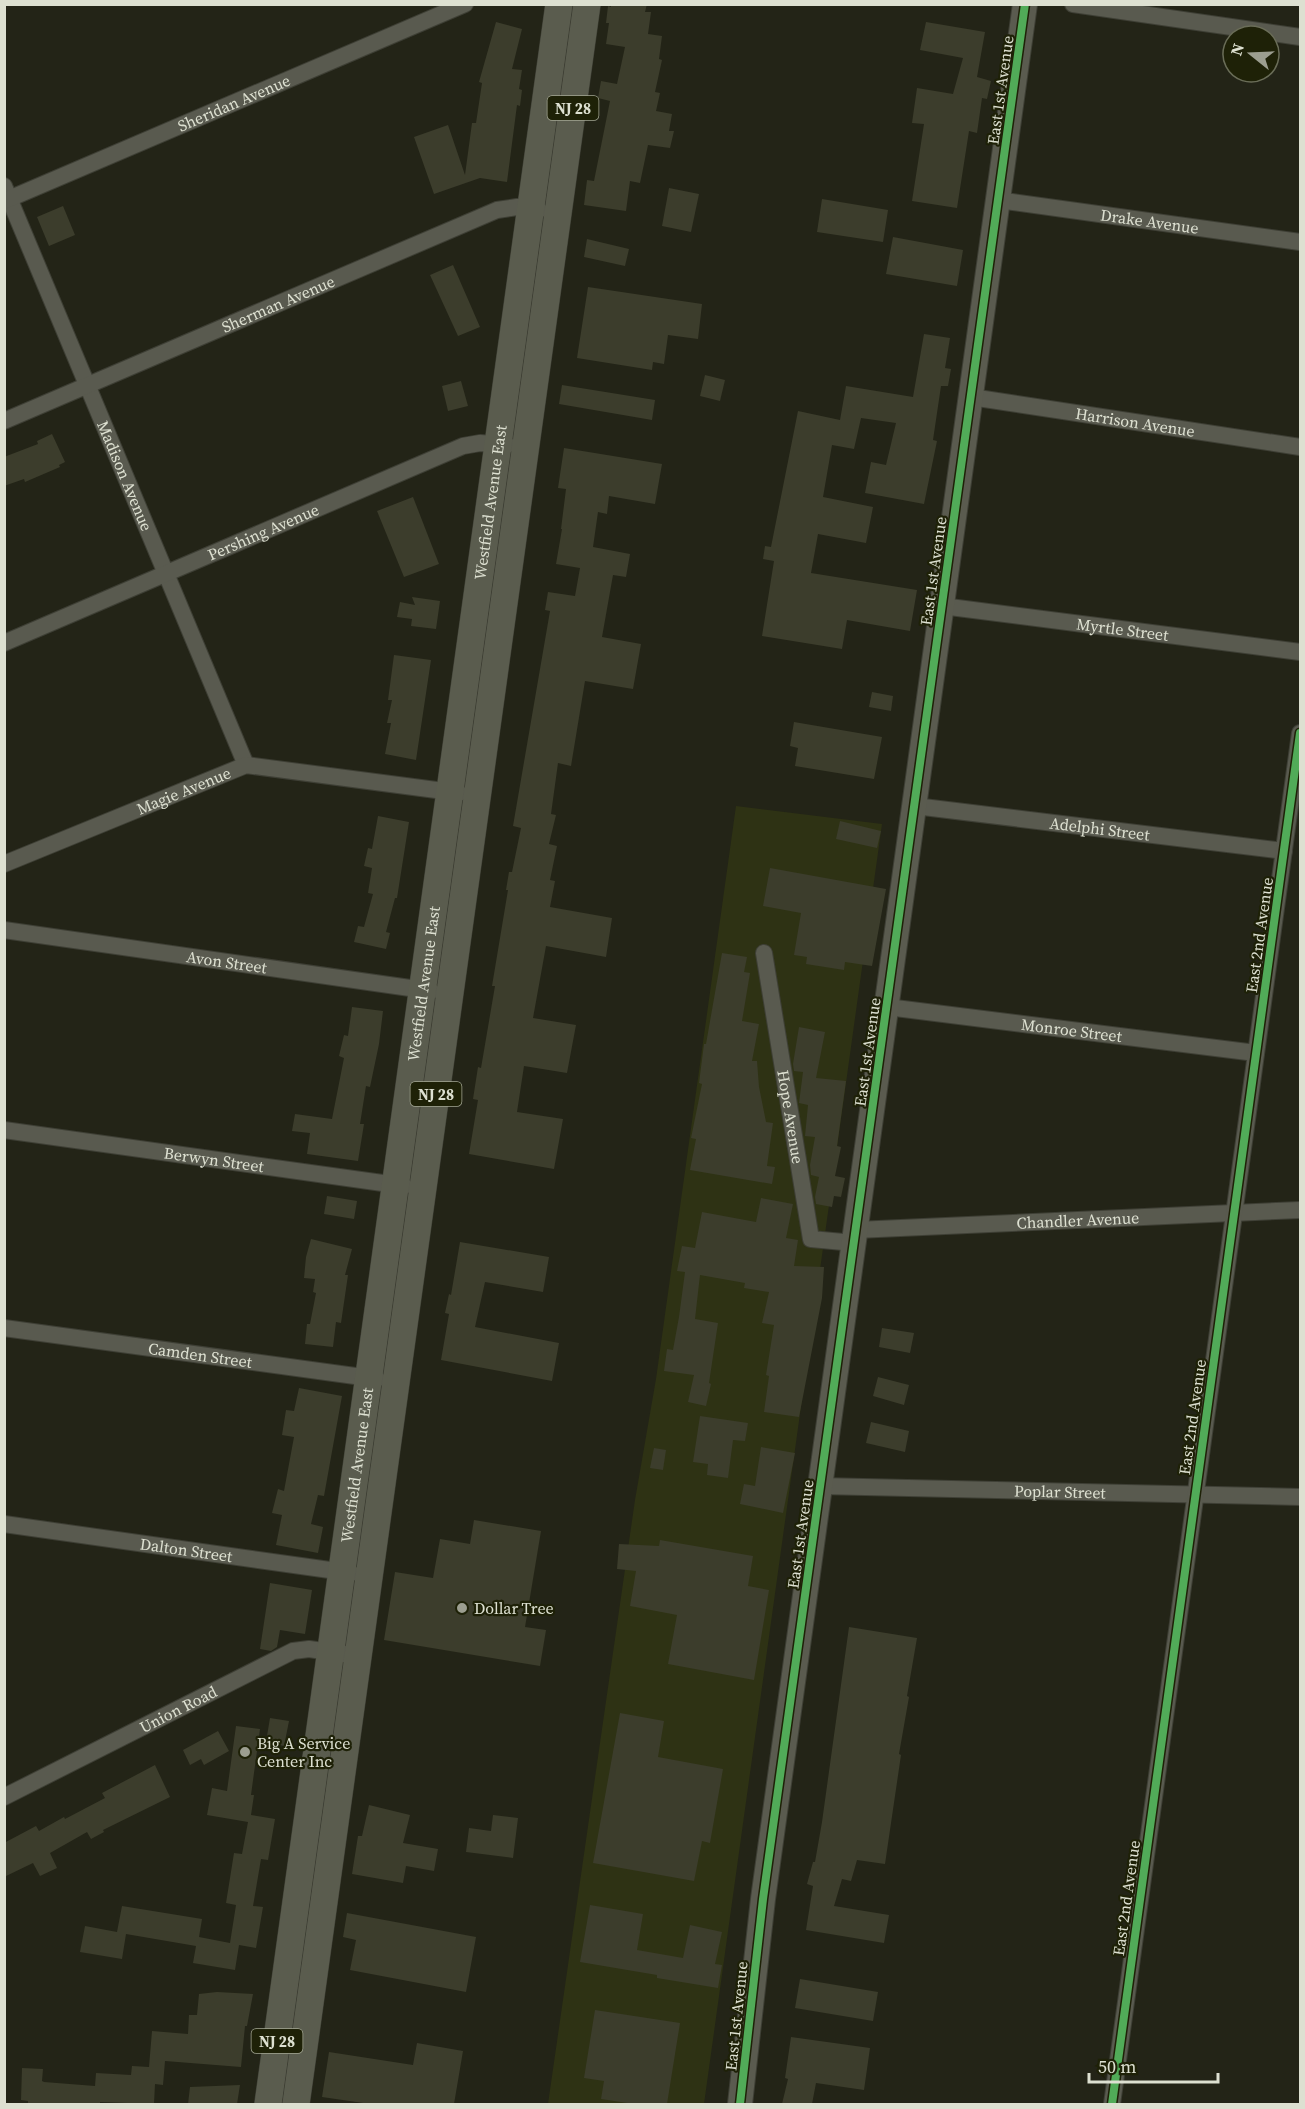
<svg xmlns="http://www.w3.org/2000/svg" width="1305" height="2109" viewBox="0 0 1305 2109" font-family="'Source Serif 4',serif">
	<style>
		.built { fill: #2e3214 }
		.building { fill: #3c3d2c }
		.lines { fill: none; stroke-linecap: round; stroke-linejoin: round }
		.street-casing { stroke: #3e3f35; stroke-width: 18 }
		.secondary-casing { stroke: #3e3f35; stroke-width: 26 }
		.primary-casing { stroke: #3e3f35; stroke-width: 28 }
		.street { stroke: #595a4f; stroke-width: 16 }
		.secondary { stroke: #5a5b4f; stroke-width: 24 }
		.primary { stroke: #5a5c4e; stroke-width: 27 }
		.cycleway-casing { stroke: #1e2107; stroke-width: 11 }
		.cycleway { stroke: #51ab58; stroke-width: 8 }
		.poi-dot { fill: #9c9e90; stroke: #1e2107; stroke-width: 2 }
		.labels { text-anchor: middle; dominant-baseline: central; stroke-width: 4.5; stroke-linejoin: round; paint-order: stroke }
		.shield { fill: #1e2107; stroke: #a4a794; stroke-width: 1.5 }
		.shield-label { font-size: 15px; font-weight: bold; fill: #dde0d1 }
		.street-label { font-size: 16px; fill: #dde0d1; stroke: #1e2107 }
		.poi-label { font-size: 16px; fill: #dde0d1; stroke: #1e2107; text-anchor: start }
	</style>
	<rect width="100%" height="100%" fill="#232417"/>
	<polygon class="built" points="736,806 882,824 704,2104 548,2104 635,1500 656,1379"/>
	<g class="building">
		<polygon points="611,4 647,4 645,12 651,12 648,34 662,36 659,59 662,60 655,92 660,93 656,111 672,114 669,131 674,131 670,148 648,145 640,183 630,181 626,211 584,205 587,180 594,181 610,101 598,98 601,81 617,84 625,47 606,44 609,23 606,23 608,6 611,7"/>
		<polygon points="496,22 522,29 512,69 522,70 519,89 522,90 520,106 517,105 507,182 480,178 434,194 414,137 448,125 465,175 472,123 476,123 482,83 479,82"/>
		<polygon points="926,22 985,32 977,77 991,81 987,99 982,98 977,133 969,131 957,208 912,201 924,124 912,123 917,88 953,94 963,58 920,50"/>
		<polygon points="669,188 699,194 691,232 662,226"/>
		<polygon points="822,199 888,210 883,242 817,232"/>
		<polygon points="63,206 75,235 49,246 37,217"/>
		<polygon points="893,237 963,250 957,286 886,274"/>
		<polygon points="587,239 629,249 625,266 584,257"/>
		<polygon points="453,265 480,327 458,336 430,275"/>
		<polygon points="588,287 702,304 698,339 668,335 664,364 653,362 652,370 577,358"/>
		<polygon points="924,334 950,338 945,368 951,369 948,386 941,386 933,440 937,441 924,504 865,493 871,462 886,465 896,423 861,418 854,449 832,445 823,497 873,507 866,543 818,534 811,573 917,590 910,631 847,620 842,649 762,636 774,561 763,559 765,546 771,547 798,411 840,420 846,386 913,397"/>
		<polygon points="705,375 725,380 720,401 700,396"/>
		<polygon points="461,381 468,406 448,411 442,386"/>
		<polygon points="562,385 655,400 652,420 559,404"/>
		<polygon points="52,434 65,462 59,465 60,467 25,482 24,479 4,486 4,457 38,444 37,441"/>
		<polygon points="564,448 662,464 655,504 609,496 607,514 598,512 593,547 630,554 626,577 613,575 602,637 641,644 633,689 585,681 571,766 558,763 551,814 556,815 549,844 557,846 550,880 555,881 550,907 612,918 606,957 546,946 533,1018 576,1025 567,1073 524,1066 517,1112 563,1119 554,1169 469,1154 478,1100 473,1099 478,1067 481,1068 495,986 492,986 508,890 506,890 509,872 512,872 521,828 513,826 550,611 545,610 548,592 575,596 580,568 556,564 562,529 561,529 566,489 558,488"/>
		<polygon points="413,497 439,564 404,577 377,511"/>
		<polygon points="412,597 440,601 436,629 411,626 412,619 397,617 400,602 415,605"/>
		<polygon points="394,655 431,660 416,760 385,754 391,723 387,723 392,700 388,700"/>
		<polygon points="872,692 893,696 891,711 869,707"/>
		<polygon points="794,722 882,737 874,779 795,766 798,748 790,746"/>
		<polygon points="378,816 409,822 397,898 395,898 386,932 390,933 386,949 354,942 358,926 364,927 373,894 368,893 372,868 364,866 368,848 372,849"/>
		<polygon points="840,821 881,831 877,848 836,839"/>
		<polygon points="770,868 886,889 872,966 845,962 844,970 806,964 807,957 794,955 801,913 763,906"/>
		<polygon points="722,953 747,957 744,972 750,973 742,1021 759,1024 752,1061 757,1061 759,1087 766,1122 773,1123 767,1166 775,1167 772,1184 690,1170 696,1139 691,1138 702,1084 699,1083 704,1044 706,1044"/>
		<polygon points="352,1007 383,1011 379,1044 370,1087 366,1086 360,1124 364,1124 358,1161 307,1154 310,1133 292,1131 295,1114 332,1119 344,1058 339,1056 344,1035 348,1036"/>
		<polygon points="799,1027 825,1032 816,1078 846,1081 837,1146 841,1147 835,1176 845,1178 841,1197 834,1196 832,1207 816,1204 815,1197 819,1177 811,1175 810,1165 815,1137 805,1136 808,1105 799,1103 803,1072 794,1071 793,1064"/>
		<polygon points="327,1196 357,1201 354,1219 324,1214"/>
		<polygon points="761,1198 793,1204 786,1238 798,1240 794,1266 824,1267 822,1298 799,1417 764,1412 769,1376 766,1375 774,1325 762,1323 769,1292 744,1288 745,1283 700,1275 695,1319 718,1323 709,1383 711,1384 706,1406 688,1402 694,1375 664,1371 667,1349 673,1350 679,1317 685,1272 677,1271 682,1246 695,1248 702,1212 756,1222"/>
		<polygon points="311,1239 352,1249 345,1275 348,1275 341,1323 336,1322 333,1347 305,1344 307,1324 310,1324 316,1293 313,1292 315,1279 304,1278 306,1257"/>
		<polygon points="460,1242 549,1257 543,1292 485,1282 475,1327 559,1343 552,1381 441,1360 449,1314 445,1313 449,1294 451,1295"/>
		<polygon points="882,1328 914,1333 910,1353 879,1347"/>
		<polygon points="878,1377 909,1385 904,1405 873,1396"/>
		<polygon points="299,1388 342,1396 324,1496 318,1495 311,1524 323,1527 318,1553 276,1545 282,1515 272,1513 278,1489 284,1491 294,1437 282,1435 286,1410 294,1411"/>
		<polygon points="700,1416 748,1423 745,1441 733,1440 728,1478 707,1475 708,1464 693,1462"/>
		<polygon points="871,1422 909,1431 905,1452 866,1443"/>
		<polygon points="761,1447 795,1453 783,1513 740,1504 744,1484 755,1486"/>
		<polygon points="654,1448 666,1450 663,1470 650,1468"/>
		<polygon points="474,1520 541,1531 525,1627 546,1630 540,1666 384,1640 395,1572 433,1578 440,1539 470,1544"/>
		<polygon points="660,1540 753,1556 748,1586 769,1590 754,1680 668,1664 677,1615 630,1606 636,1571 617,1569 619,1544 659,1546"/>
		<polygon points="270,1583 312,1590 305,1634 280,1630 277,1647 271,1651 260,1649"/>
		<polygon points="849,1627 917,1638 907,1696 909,1697 899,1754 901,1755 885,1864 857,1860 851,1881 842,1879 834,1906 889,1915 884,1943 806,1930 813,1886 807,1884 813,1862 815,1862 822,1822"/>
		<polygon points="620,1713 664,1721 658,1757 723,1769 710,1843 702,1841 694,1881 593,1863"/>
		<polygon points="270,1718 289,1721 284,1746 266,1742"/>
		<polygon points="236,1726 260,1729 251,1795 254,1795 251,1815 275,1819 268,1860 261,1859 253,1906 263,1907 256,1948 239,1945 235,1970 193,1963 196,1946 126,1934 122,1959 80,1952 85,1926 117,1932 122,1906 202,1919 199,1937 230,1943 236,1905 226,1903 234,1853 242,1854 248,1822 207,1815 212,1788 227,1791"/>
		<polygon points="218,1731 229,1751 204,1765 201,1759 190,1765 183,1750"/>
		<polygon points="155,1765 170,1797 103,1830 104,1832 91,1839 87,1832 50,1853 57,1868 40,1876 33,1863 4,1877 4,1843 36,1826 39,1831 64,1817 65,1819 105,1798 102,1793"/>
		<polygon points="369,1805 410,1815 403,1843 438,1849 434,1871 406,1866 403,1883 352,1874 358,1836 362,1836"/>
		<polygon points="493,1815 518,1818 513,1858 466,1852 469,1828 491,1831"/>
		<polygon points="590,1905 643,1914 637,1950 683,1958 690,1925 722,1932 715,1964 722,1965 718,1988 657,1978 657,1975 580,1962"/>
		<polygon points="347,1913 476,1937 466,1992 350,1970 356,1940 343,1937"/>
		<polygon points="800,1979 878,1992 873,2021 795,2008"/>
		<polygon points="217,1992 253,1994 247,2026 245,2026 241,2067 165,2061 163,2085 155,2084 154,2104 100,2102 100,2104 28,2104 28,2101 21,2100 22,2068 43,2069 42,2081 44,2082 95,2086 96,2073 131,2075 132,2066 149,2067 152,2031 188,2034 189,2015 197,2015 199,1994"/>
		<polygon points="595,2010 680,2023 667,2104 634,2104 601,2099 604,2081 584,2078"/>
		<polygon points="791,2037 870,2048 864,2090 816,2083 812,2104 782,2104 788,2079 785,2078"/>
		<polygon points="417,2043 463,2051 454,2104 370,2104 322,2097 329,2052 413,2065"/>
		<polygon points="240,2085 237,2104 188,2104 190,2087"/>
	</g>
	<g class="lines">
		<g class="street-casing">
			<g id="street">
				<polyline points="1073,4 1300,37"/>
				<path id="s1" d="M4 186 246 765"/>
				<path id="s2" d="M998 200 1300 242"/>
				<path id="s3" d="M4 201 465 4"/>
				<path id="s4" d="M971 397 1300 447"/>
				<path id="s5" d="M4 421 497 210 517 207 539 210"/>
				<path id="s6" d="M942 606 1300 652"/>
				<path id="s7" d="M4 643 463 446 480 443 507 445"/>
				<path id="s8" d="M915 806 1284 851"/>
				<path id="s9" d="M4 864 246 765 459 793"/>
				<path id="s10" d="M4 930 431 991"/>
				<path id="s11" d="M764 953 811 1239 854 1243"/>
				<path id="s12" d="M887 1007 1256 1053"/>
				<path id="s13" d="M4 1130 404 1186"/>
				<path id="s14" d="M856 1230 1300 1210"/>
				<path id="s15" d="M4 1328 377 1379"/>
				<path id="s16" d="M820 1486 1300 1497"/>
				<path id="s17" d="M4 1524 351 1573"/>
				<path id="s18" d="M4 1797 293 1651 309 1649 358 1656"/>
				<polyline points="1112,2104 1300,733"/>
			</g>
		</g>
		<g class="secondary-casing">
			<polyline id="secondary" points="740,2104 763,1899 1025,4"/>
		</g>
		<g class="primary-casing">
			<g id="primary">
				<path id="s19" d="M268 2104 559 4"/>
				<polyline points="296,2104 587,4"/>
			</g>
		</g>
		<use href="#street" class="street"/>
		<use href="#secondary" class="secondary"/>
		<use href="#primary" class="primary"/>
		<g class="cycleway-casing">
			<g id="cycleway">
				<polyline points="740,2104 763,1899 1025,4"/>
				<polyline points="1112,2104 1300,733"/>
			</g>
		</g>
		<use href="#cycleway" class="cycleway"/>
	</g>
	<g class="poi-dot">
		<circle cx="462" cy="1608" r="6"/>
		<circle cx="245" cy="1752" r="6"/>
	</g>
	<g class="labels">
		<g class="shield">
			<rect x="547.5" y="96" width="51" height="24" rx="4.5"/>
			<rect x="410.5" y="1082" width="51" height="24" rx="4.5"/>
			<rect x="251.5" y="2029" width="51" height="24" rx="4.5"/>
		</g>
		<g class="shield-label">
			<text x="573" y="108">NJ 28</text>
			<text x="436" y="1094">NJ 28</text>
			<text x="277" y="2041">NJ 28</text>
		</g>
		<g class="street-label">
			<text transform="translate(1000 90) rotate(-82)">East 1st Avenue</text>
			<text stroke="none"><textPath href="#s3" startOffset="250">Sheridan Avenue</textPath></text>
			<text stroke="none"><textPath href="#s2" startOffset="153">Drake Avenue</textPath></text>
			<text stroke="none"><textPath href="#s5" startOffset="298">Sherman Avenue</textPath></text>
			<text stroke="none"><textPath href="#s4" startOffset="166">Harrison Avenue</textPath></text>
			<text stroke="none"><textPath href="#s1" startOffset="314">Madison Avenue</textPath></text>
			<text stroke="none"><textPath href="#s19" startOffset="1617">Westfield Avenue East</textPath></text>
			<text stroke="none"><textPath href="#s7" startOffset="282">Pershing Avenue</textPath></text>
			<text transform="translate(933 571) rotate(-82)">East 1st Avenue</text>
			<text stroke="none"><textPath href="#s6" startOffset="182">Myrtle Street</textPath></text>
			<text stroke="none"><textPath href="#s9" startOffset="194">Magie Avenue</textPath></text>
			<text stroke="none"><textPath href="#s8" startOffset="186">Adelphi Street</textPath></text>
			<text transform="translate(1259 935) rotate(-82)">East 2nd Avenue</text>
			<text stroke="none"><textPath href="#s10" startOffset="225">Avon Street</textPath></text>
			<text stroke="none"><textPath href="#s19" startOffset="1131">Westfield Avenue East</textPath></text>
			<text stroke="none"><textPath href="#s12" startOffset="186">Monroe Street</textPath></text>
			<text transform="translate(867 1052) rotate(-82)">East 1st Avenue</text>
			<text stroke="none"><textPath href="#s11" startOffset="166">Hope Avenue</textPath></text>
			<text stroke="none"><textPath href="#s13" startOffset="212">Berwyn Street</textPath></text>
			<text stroke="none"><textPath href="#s14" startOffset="222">Chandler Avenue</textPath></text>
			<text stroke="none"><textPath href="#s15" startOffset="198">Camden Street</textPath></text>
			<text transform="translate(1192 1417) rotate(-82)">East 2nd Avenue</text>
			<text stroke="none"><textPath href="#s19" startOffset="645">Westfield Avenue East</textPath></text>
			<text stroke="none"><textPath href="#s16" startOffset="240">Poplar Street</textPath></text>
			<text transform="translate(800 1534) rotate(-82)">East 1st Avenue</text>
			<text stroke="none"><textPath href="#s17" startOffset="184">Dalton Street</textPath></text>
			<text stroke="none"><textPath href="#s18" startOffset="195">Union Road</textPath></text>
			<text transform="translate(1126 1898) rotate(-82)">East 2nd Avenue</text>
			<text transform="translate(736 2016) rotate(-84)">East 1st Avenue</text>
		</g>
		<g class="poi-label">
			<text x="474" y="1608">Dollar Tree</text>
			<text x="257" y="1743">Big A Service<tspan x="257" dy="18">Center Inc</tspan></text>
		</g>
	</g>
	<rect width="1305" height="2109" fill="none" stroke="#dde0d1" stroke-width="12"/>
	<g transform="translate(1251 54) rotate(288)"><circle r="28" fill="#1e2107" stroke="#6a6d58" stroke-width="1.5"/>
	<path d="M0-4.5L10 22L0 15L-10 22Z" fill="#9c9e90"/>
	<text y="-9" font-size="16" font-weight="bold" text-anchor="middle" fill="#dde0d1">N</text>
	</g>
	<path d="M1089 2073v9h129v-9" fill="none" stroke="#dde0d1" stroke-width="3"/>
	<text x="1098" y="2073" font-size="18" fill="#dde0d1" stroke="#1e2107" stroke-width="4.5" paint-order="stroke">50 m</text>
</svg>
